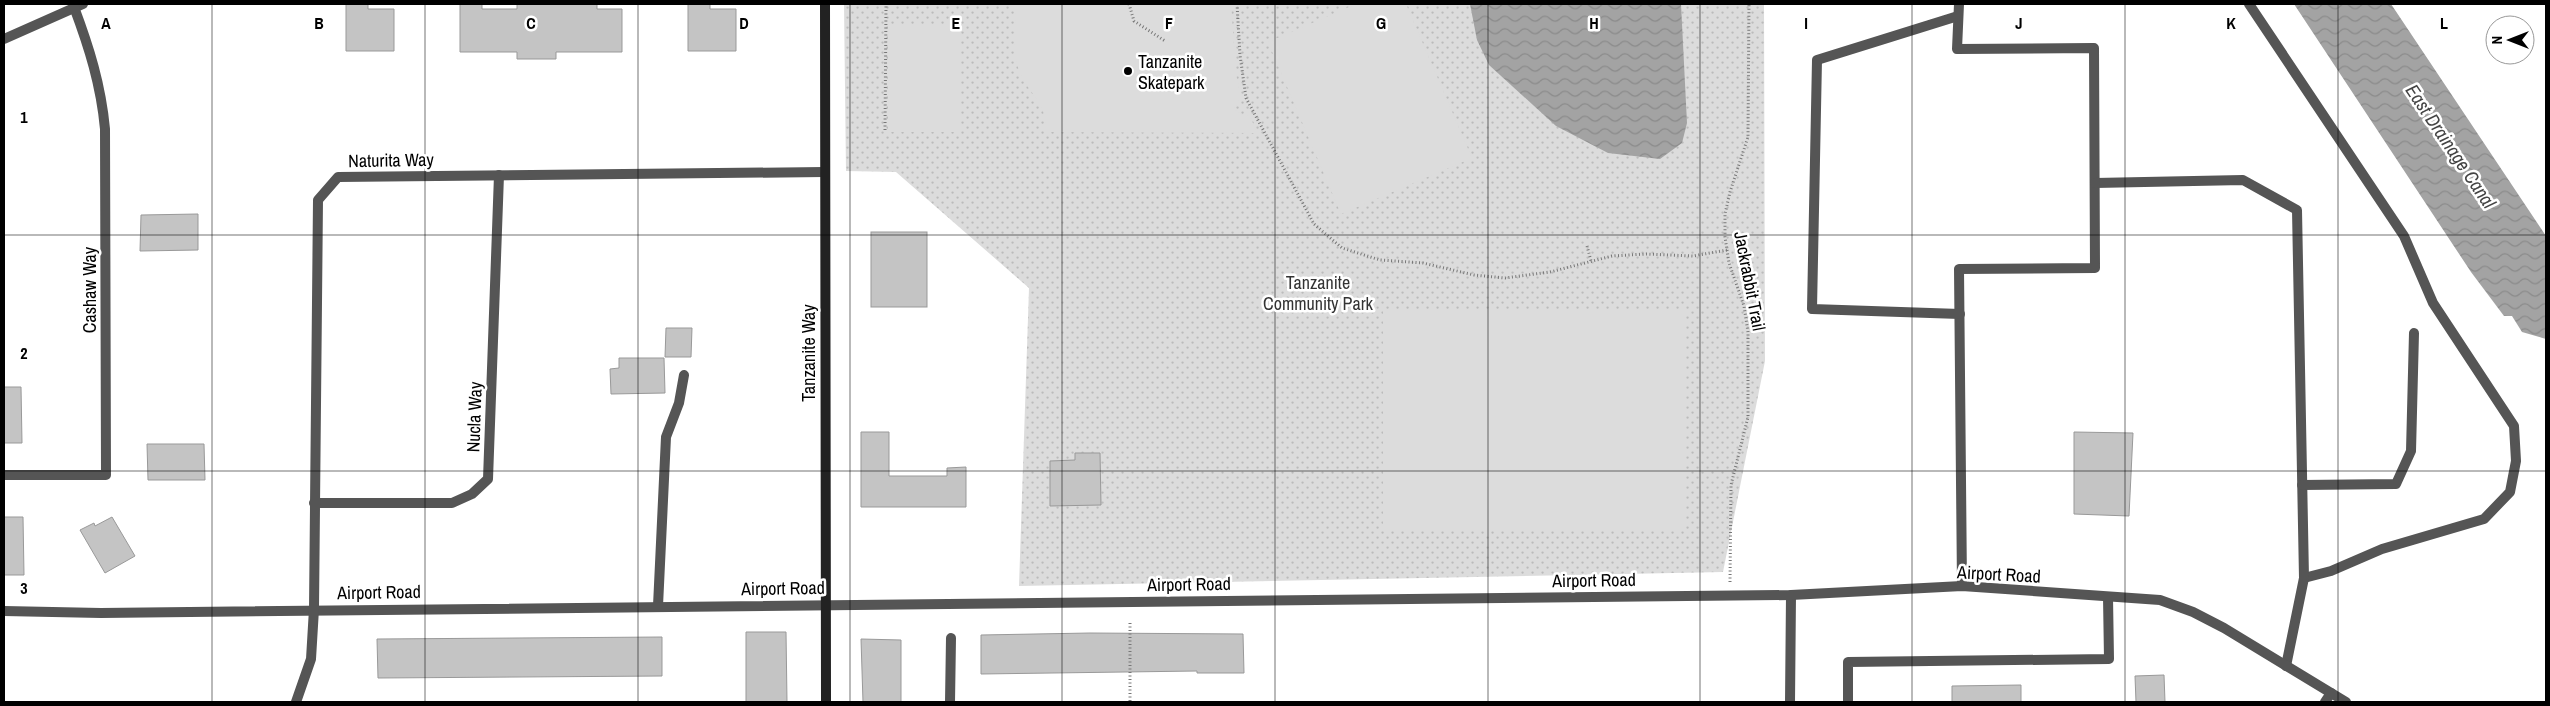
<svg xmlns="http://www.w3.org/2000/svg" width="2550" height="706" viewBox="0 0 2550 706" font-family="'Archivo Narrow',sans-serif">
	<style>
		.park { fill: url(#park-dots) }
		.pitch { fill: #dcdcdc }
		.water { fill: url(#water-waves) }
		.building { fill: #c4c4c4; stroke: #999 }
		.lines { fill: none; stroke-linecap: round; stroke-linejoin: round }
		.path { stroke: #777; stroke-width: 3; stroke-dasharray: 1 2.5; stroke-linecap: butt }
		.lane { stroke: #555; stroke-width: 10 }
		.street { stroke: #555; stroke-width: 10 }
		.secondary { stroke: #222; stroke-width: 10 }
		.grid { fill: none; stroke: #000; stroke-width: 1; stroke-opacity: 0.55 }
		.poi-dot { fill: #000; stroke: #fff; stroke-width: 2 }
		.labels { text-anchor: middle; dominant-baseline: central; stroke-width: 5; stroke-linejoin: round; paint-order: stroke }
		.poi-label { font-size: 18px; fill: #000; stroke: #fff; text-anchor: start }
		.street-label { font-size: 18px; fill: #000; stroke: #fff }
		.park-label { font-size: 18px; fill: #333; stroke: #fff }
		.water-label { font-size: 19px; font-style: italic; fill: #444; stroke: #fff }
		.grid-label { font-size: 16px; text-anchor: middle; font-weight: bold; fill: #000; stroke: #fff; stroke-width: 5; stroke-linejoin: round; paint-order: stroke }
	</style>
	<defs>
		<pattern id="park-dots" width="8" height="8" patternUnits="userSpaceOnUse" patternTransform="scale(1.25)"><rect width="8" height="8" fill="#dcdcdc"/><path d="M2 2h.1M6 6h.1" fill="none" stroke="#bbb" stroke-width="1.8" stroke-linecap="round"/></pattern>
		<pattern id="water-waves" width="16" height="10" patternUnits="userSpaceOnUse" patternTransform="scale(1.25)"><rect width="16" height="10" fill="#a3a3a3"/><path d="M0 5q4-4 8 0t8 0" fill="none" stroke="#8b8b8b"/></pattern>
	</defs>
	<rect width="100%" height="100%" fill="#fff"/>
	<polygon class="park" points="844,4 1764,4 1765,361 1723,572 1019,586 1029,288 896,172 846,171"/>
	<g class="pitch">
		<path d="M1016 4H1231L1236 74 1241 97 1234 109 1243 115 1250 116 1257 133 1046 132C1047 101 1029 96 1019 70 1011 50 1016 25 1016 4Z"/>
		<polygon points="1356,4 1406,4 1472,158 1341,214 1268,42"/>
		<rect x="888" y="25" width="73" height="107"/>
		<rect x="1383" y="309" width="303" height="221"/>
	</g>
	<g class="water">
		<polygon points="1470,4 1681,4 1687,123 1682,143 1660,159 1608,153 1556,126 1489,65 1477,40"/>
		<polygon points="2294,4 2391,4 2546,236 2546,339 2522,332 2512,316 2504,316 2471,272"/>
	</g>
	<g class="building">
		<polygon points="346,4 368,4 368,9 394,9 394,51 346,51"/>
		<polygon points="460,4 482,4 482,9 517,9 517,4 597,4 597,9 622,9 622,52 556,52 556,59 517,59 517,52 460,52"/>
		<polygon points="688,4 710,4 710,9 736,9 736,51 688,51"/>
		<polygon points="198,214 198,250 140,251 141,215"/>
		<rect x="871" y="232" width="56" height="75"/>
		<polygon points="666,328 692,328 691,357 665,357"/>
		<polygon points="619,358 664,358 665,393 611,394 610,369 619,368"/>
		<polygon points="4,387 21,387 22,443 4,443"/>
		<polygon points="861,432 889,432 889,476 947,476 947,468 966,467 966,507 861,507"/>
		<polygon points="2074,432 2133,433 2129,516 2074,514"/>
		<polygon points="147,444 204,444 205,480 148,480"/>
		<polygon points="1075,453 1100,453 1101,505 1050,506 1050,461 1075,460"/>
		<polygon points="4,517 23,517 24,575 4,575"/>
		<polygon points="112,517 135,556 105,573 80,530 94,523 95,526"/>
		<polygon points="746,632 786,632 787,702 746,702"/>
		<polygon points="1090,633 1243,634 1244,673 1197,673 1197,671 981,674 981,635"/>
		<polygon points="662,637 662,676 378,678 377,639"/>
		<polygon points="861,639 901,640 901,702 863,702"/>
		<polygon points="2164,675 2165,702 2136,702 2135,676"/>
		<polygon points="2021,685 2021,702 1952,702 1952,686"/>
	</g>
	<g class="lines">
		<g class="path">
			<polyline points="1129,4 1134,21 1165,41"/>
			<polyline points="1237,4 1240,55 1246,98 1314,224 1342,248 1380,260 1423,263 1474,275 1505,278 1550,272 1612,256 1646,254 1693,256 1727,250"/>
			<polyline points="885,130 886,4"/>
			<polyline points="1587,246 1591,261"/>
			<polyline points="1730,582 1731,485 1748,417 1748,332 1744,306 1729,263 1725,237 1725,214 1730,192 1748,137 1749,4"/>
			<polyline points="1130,623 1130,702"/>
		</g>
		<g class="lane">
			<polyline points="1959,4 1957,49 2094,48 2095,268 1959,269 1962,586"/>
			<polyline points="2249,4 2404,236 2433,303 2514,426 2516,461 2510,492 2484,519 2382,549 2331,571 2304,578"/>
			<polyline points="1958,16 1817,60 1812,309 1960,314"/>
			<polyline points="2095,183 2243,180 2297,210 2304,578 2286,666"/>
			<polyline points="2302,485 2396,484 2411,451 2414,333"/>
			<polyline points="658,606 666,437 679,403 684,375"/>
			<polyline points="1790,702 1791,595"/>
			<polyline points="1848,702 1848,662 2109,659 2108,597"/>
			<polyline points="2325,702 2331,693"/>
		</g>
		<g class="street">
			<polyline points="4,39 83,4"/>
			<path d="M4 475H106L105 129C101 85 89 47 74 7"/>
			<polyline points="314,503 452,503 472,494 488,479 499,175"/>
			<polyline points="4,611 101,613 1791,595 1962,586 2160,600 2193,612 2224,628 2346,702"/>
			<polyline points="296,702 311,659 314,609 318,200 338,177 824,172"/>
			<polyline points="950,702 951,638"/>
		</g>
		<polyline class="secondary" points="825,4 826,702"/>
	</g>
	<path class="grid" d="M212 4V702M425 4V702M638 4V702M850 4V702M1062 4V702M1275 4V702M1488 4V702M1700 4V702M1912 4V702M2125 4V702M2338 4V702M4 235H2546M4 471H2546"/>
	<circle class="poi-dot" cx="1128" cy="71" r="5"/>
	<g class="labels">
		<g class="poi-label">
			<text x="1138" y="61">Tanzanite<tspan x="1138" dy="21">Skatepark</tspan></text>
		</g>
		<g class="street-label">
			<text transform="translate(391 160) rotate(-1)">Naturita Way</text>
			<text transform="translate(1750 281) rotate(79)">Jackrabbit Trail</text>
			<text transform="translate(89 290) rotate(-90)">Cashaw Way</text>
			<text transform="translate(808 353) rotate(-90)">Tanzanite Way</text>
			<text transform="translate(474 417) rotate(-88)">Nucla Way</text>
			<text transform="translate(1999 574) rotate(3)">Airport Road</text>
			<text transform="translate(1594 580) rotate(-1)">Airport Road</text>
			<text transform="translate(1189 584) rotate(-1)">Airport Road</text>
			<text transform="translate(783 588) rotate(-1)">Airport Road</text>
			<text transform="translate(379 592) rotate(-1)">Airport Road</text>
		</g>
		<g class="park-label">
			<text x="1318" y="282">Tanzanite<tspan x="1318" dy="21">Community Park</tspan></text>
		</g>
		<g class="water-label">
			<text transform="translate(2451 146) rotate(56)">East Drainage Canal</text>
		</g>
	</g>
	<g class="grid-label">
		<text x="106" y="29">A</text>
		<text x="319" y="29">B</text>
		<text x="531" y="29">C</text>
		<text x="744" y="29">D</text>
		<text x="956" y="29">E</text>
		<text x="1169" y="29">F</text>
		<text x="1381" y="29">G</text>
		<text x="1594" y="29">H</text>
		<text x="1806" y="29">I</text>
		<text x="2019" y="29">J</text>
		<text x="2231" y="29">K</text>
		<text x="2444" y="29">L</text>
		<text x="24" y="123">1</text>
		<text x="24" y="359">2</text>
		<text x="24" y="594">3</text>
	</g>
	<rect width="2550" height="706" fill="none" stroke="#000000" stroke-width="10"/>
	<g transform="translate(2510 40) rotate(270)"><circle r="24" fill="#ffffff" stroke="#999999"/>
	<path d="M0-4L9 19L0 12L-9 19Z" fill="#000000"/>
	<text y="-8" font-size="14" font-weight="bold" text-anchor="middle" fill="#000000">N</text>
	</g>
</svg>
